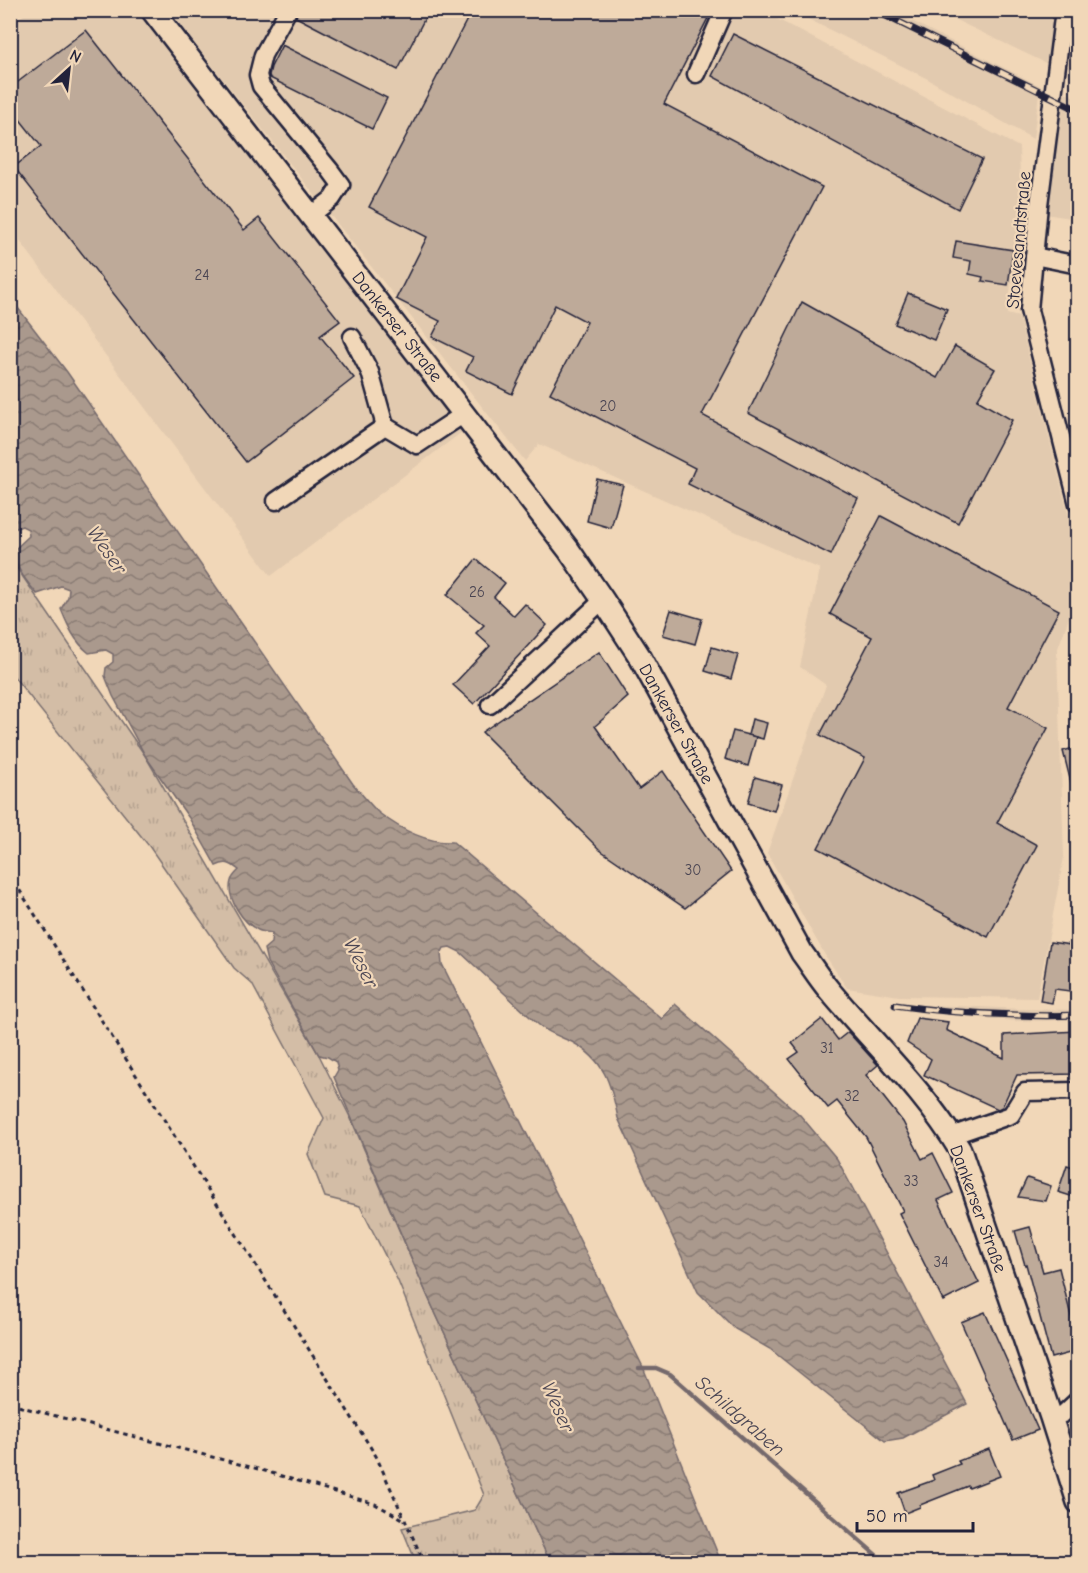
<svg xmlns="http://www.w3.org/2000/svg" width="1088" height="1573" viewBox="0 0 1088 1573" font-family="'Comic Neue',sans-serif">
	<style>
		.built { fill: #e2caaf }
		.grass { fill: url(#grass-tufts); stroke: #7a7070; stroke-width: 1.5 }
		.water { fill: url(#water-waves); stroke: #74696c; stroke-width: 1.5 }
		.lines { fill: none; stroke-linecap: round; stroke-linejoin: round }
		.stream { stroke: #74696c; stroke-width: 4.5 }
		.building { fill: #beaa99; stroke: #22223b; stroke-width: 1.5 }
		.minor-casing { stroke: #22223b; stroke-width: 21 }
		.major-casing { stroke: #22223b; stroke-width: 26 }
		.path { stroke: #22223b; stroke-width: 3; stroke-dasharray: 4.5 4.5; stroke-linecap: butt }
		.minor { stroke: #f1d7b8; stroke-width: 16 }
		.major { stroke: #f1d7b8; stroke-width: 21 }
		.rail-casing { stroke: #22223b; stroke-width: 7 }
		.rail { stroke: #f1d7b8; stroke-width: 4.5; stroke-dasharray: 14; stroke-linecap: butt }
		.labels { text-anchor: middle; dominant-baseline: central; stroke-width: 4.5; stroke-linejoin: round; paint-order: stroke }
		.number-label { font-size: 15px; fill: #494452 }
		.street-label { font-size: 18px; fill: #22223b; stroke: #f1d7b8 }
		.water-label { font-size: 20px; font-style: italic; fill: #4b4654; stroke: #f1d7b8 }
	</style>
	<defs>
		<pattern id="grass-tufts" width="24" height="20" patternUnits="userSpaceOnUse" patternTransform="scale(1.5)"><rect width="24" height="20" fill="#d3bda6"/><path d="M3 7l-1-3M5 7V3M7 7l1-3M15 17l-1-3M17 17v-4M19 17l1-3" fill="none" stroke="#b5a290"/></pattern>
		<pattern id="water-waves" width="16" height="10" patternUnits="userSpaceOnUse" patternTransform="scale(1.5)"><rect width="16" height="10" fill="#aa998d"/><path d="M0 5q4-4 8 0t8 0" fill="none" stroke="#8a7c74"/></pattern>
	</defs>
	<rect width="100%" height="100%" fill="#f1d7b8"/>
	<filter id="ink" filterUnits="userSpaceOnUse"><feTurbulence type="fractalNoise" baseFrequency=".0167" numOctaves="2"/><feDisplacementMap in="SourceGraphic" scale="12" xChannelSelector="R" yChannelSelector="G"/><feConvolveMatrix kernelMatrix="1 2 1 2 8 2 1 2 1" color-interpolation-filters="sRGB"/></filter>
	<g filter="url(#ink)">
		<g class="built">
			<polygon points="29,11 146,11 462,432 271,576 11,229 11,24"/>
			<polygon points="169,11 762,11 1019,147 1023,275 1011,284 1007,314 1019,317 1078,553 1077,595 1057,651 1064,857 1037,998 899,996 847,988 825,955 767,853 826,685 800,667 820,569 539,444 525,461"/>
			<polygon points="792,11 892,11 1040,86 1033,139 926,78"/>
			<polygon points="937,11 1056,11 1048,64"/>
			<polygon points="1062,91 1077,98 1077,219 1045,214"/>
			<polygon points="933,1005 1021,1009 1077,1010 1077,1020 1017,1021 934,1014"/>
		</g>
		<polygon class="grass" points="10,558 146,757 319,1055 351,1119 428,1297 550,1562 416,1562 402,1528 475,1510 484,1495 398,1281 360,1206 325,1197 308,1154 324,1118 252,984 234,968 149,846 11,673"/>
		<path class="water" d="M11 299 67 372 353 784C362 794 370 805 379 813 400 829 427 843 453 842L662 1019 675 1004 800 1115 837 1159 967 1404 903 1438 885 1441 770 1349 735 1329 698 1292 618 1118C611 1084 605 1060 572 1042 561 1037 548 1033 539 1025 512 1001 486 976 460 952L450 947 444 948 441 954 442 964 643 1367 721 1562H550L428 1297 334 1077 338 1070 336 1062 328 1057 319 1055 267 962 264 949 271 943 272 933C268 932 262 932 258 930 243 923 226 898 231 881 232 877 236 873 239 870 230 863 226 861 216 866L189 818 146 757 113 696 105 676 106 668 113 662V654L106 650 89 653C74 641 68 626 61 609L68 597 69 589 61 586 37 594C24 578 18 572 13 551L29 536 28 529 22 526 11 530Z"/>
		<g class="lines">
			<polyline class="stream" points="639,1368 656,1368 670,1374 884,1562"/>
		</g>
		<g class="building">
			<polygon points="298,10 429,10 398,70 296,17"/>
			<polygon points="472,10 693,10 708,18 664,104 822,187 702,415 858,498 831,555 688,484 695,468 550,393 587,322 555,305 512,394 466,371 473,357 432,337 440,321 396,299 427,237 369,207"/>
			<polygon points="86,30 244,230 259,218 340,321 320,336 354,378 246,462 14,167 41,146 10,107 10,88"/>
			<polygon points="733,34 982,159 958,209 712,76"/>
			<polygon points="282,45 387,98 372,129 270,78 269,75 271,67"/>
			<polygon points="956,241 1013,250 1008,285 982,281 983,277 969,274 971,261 953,258"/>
			<polygon points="908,293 947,309 934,340 895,324"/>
			<polygon points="802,302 937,378 955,346 995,369 977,400 1012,420 958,523 748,413"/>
			<polygon points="597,479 623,485 611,528 587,521"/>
			<polygon points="881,516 1059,610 1008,707 1048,728 997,823 1037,845 988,937 818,848 865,758 820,735 872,637 830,614"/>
			<polygon points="476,559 505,583 494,597 514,616 525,604 547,625 474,704 453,685 490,646 476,633 484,625 447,595"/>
			<polygon points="671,610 702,619 695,644 663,635"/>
			<polygon points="712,647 738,655 731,679 705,671"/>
			<polygon points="599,652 628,697 595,726 639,789 663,771 731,871 685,908 600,850 482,732"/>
			<polygon points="752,719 767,723 763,739 748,735"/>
			<polygon points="733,731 756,737 748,766 725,759"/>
			<polygon points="1077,747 1077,791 1073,791 1063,751"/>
			<polygon points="755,777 782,785 774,811 748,803"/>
			<polygon points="1050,942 1077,946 1077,992 1055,989 1052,1003 1040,1001"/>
			<polygon points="917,1018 948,1022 946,1030 1004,1058 1004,1035 1077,1031 1077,1074 1017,1075 1002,1107 998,1109 924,1075 931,1059 907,1043"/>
			<polygon points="822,1019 838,1040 848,1032 878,1065 866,1075 903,1122 922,1159 933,1153 953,1193 938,1200 979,1283 943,1301 899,1213 903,1211 866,1137 837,1101 828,1108 789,1059 799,1052 792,1043"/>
			<polygon points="1067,1165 1077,1168 1077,1198 1058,1192"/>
			<polygon points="1027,1178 1051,1186 1046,1201 1018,1197"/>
			<polygon points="1030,1227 1043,1272 1059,1268 1077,1340 1077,1351 1051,1358 1026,1264 1025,1265 1015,1231"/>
			<polygon points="985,1312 1038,1430 1013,1440 961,1322"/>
			<polygon points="989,1449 1000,1476 969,1488 968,1486 920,1505 920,1507 905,1513 898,1493 934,1480 932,1475 960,1464 958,1461"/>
		</g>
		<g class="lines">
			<g class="minor-casing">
				<g id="minor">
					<polyline points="288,10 263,55 258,75 261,86 330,170 341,185 332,199 310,216"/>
					<polyline points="1064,10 1039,205 1029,310 1078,504"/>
					<polyline points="696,74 724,10"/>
					<polyline points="1034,256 1078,265"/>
					<polyline points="352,337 370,372 385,426"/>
					<polyline points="276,501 385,426 417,445 464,414"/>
					<polyline points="490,705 603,600"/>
					<polyline points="951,1136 1011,1115 1025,1092 1078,1091"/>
					<polyline points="1051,1417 1063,1414 1078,1400"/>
				</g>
			</g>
			<g class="major-casing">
				<path id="major" d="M152 10 568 549 603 600 640 657 802 953C811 965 819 978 829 990 873 1043 924 1090 960 1150L1051 1417 1078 1502"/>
			</g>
			<g class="path">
				<polyline points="10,875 376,1456 424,1562"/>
				<polyline points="10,1404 258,1469 375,1504 405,1520"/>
			</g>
			<use href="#minor" class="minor"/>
			<use href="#major" class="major"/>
			<g class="rail-casing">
				<g id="rail">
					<polyline points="874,10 1078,110"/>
					<path d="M895 1005C935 1011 976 1014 1017 1015 1037 1016 1057 1016 1078 1015"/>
				</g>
			</g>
			<use href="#rail" class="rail"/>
		</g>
	</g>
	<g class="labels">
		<g class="number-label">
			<text x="202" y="275">24</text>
			<text x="608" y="406">20</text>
			<text x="477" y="592">26</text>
			<text x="693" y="870">30</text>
			<text x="827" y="1048">31</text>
			<text x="852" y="1096">32</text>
			<text x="911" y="1181">33</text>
			<text x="941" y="1262">34</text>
		</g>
		<g class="street-label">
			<text transform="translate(1019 240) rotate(-85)">Stoevesandtstraße</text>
			<text transform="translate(397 327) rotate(52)">Dankerser Straße</text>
			<text transform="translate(676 724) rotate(61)">Dankerser Straße</text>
			<text transform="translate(978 1209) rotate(70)">Dankerser Straße</text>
		</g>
		<g class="water-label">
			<text transform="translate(107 550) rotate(55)">Weser</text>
			<text transform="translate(361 963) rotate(63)">Weser</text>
			<text transform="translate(558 1407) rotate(66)">Weser</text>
			<text transform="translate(740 1416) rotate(41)">Schildgraben</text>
		</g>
	</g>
	<rect width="1088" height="1573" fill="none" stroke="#f1d7b8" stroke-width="36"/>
	<rect x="18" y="18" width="1052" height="1537" fill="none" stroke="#22223b" stroke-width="2" filter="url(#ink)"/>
	<g transform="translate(69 69) rotate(27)" stroke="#f1d7b8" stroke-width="4.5" paint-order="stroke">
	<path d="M0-4.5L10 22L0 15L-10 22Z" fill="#22223b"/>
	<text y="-9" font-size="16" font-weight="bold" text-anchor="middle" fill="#22223b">N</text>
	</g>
	<path d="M857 1522v9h116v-9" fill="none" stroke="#22223b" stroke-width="3"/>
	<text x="866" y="1522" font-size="18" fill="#22223b" stroke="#f1d7b8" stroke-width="4.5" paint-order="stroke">50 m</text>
</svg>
